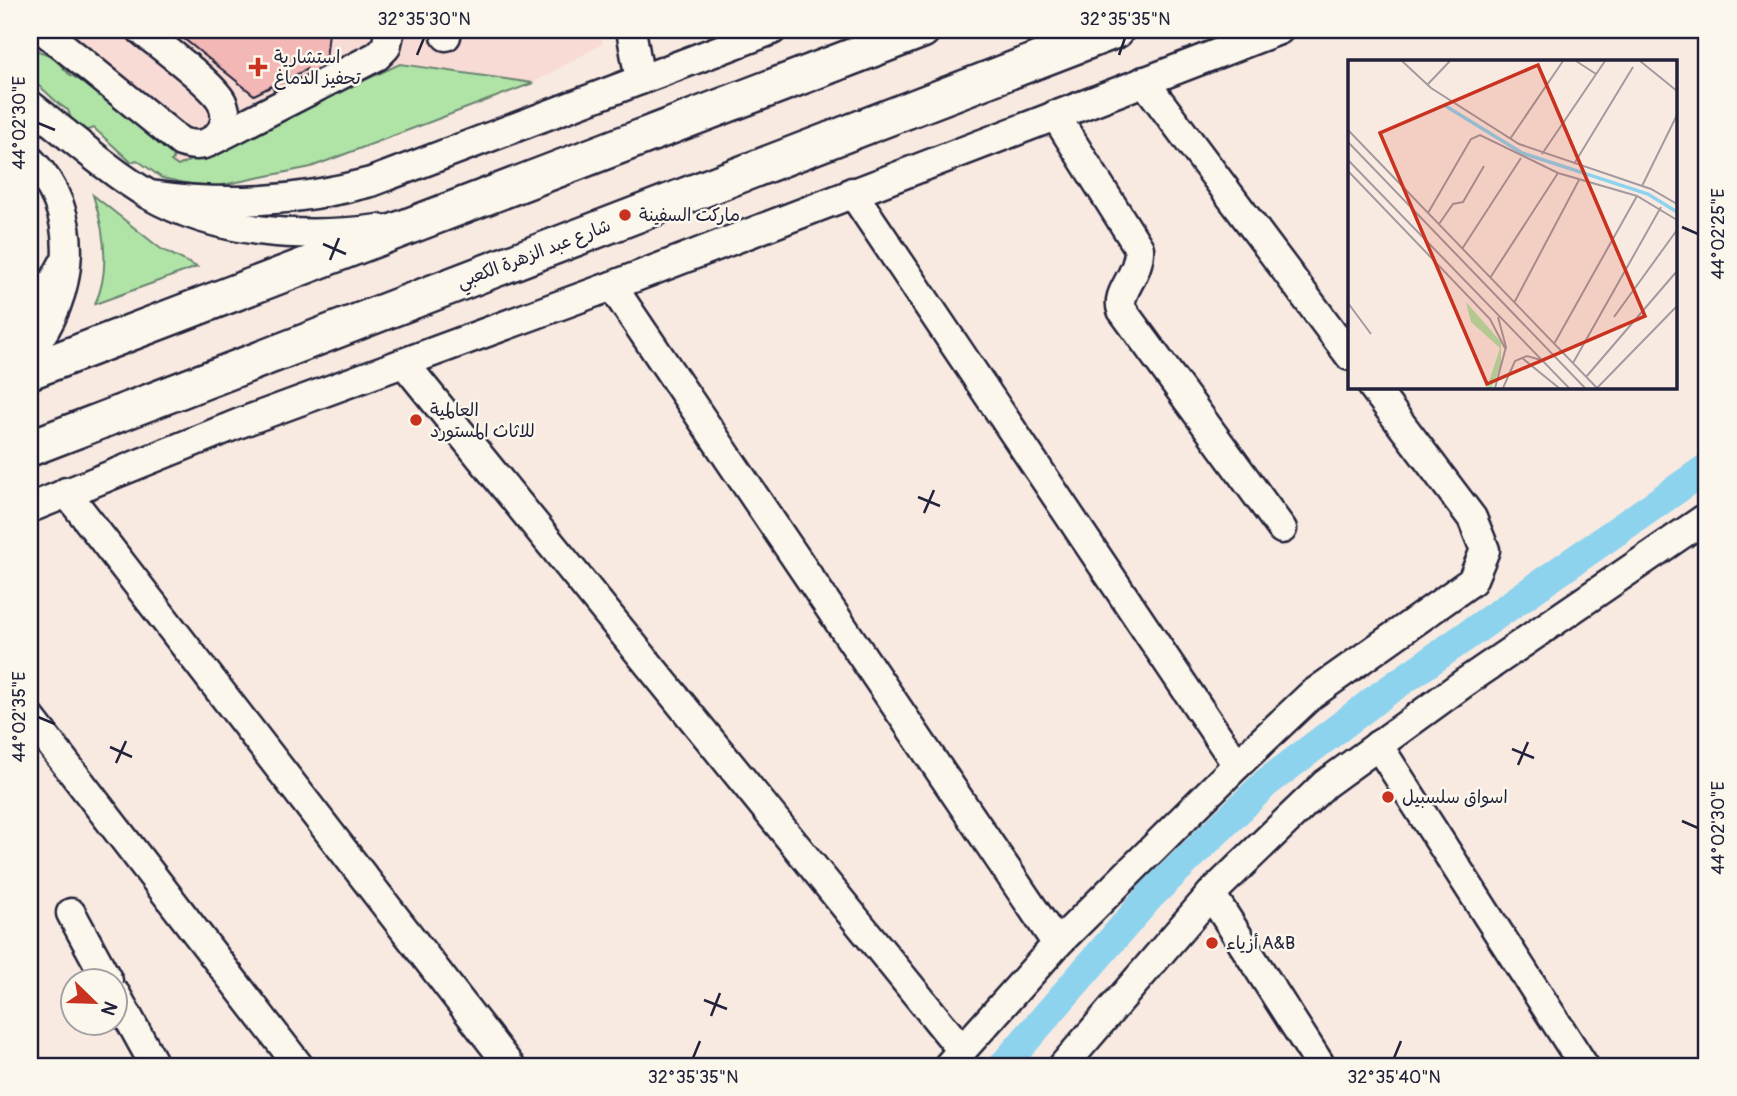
<svg xmlns="http://www.w3.org/2000/svg" width="1737" height="1096" viewBox="0 0 1737 1096" font-family="Pangolin,'Playpen Sans Arabic',sans-serif">
	<style>
		.built { fill: #f7dbd4 }
		.green { fill: #b0e4a6; stroke: #698370; stroke-width: 2 }
		.lines { fill: none; stroke-linecap: round; stroke-linejoin: round }
		.canal { stroke: #8dd3ee; stroke-width: 30 }
		.building { fill: #f3b7b5; stroke: #22223b; stroke-width: 2 }
		.minor-casing { stroke: #22223b; stroke-width: 33 }
		.major-casing { stroke: #22223b; stroke-width: 40 }
		.minor { stroke: #fbf7ec; stroke-width: 28 }
		.major { stroke: #fbf7ec; stroke-width: 35 }
		.ticks { fill: none; stroke: #22223b; stroke-width: 2.5 }
		.poi-dot { fill: #c8321e; stroke: #fbf7ec; stroke-width: 2.5 }
		.labels { text-anchor: middle; dominant-baseline: central; stroke-width: 5; stroke-linejoin: round; paint-order: stroke }
		.poi-label { font-size: 18px; fill: #22223b; stroke: #fbf7ec; text-anchor: start }
		.street-label { font-size: 18px; fill: #22223b; stroke: #fbf7ec }
		.inset-river { fill: none; stroke: #8dd3ee; stroke-width: 3.5 }
		.inset-road { fill: none; stroke: #a39a9f; stroke-width: 2 }
		.view { fill: #c8321e; fill-opacity: 0.15; stroke: #c8321e; stroke-width: 3.5 }
		.inset-edge { fill: none; stroke: #22223b; stroke-width: 3.5 }
		.neatline { fill: none; stroke: #22223b; stroke-width: 2.5 }
		.ticks-label { font-size: 18px; text-anchor: middle; fill: #22223b }
	</style>
	<rect width="100%" height="100%" fill="#f9eae1"/>
	<filter id="ink" filterUnits="userSpaceOnUse"><feTurbulence type="fractalNoise" baseFrequency=".0143" numOctaves="2"/><feDisplacementMap in="SourceGraphic" scale="14" xChannelSelector="R" yChannelSelector="G"/><feConvolveMatrix kernelMatrix="1 2 1 2 8 2 1 2 1" color-interpolation-filters="sRGB"/></filter>
	<g filter="url(#ink)">
		<polygon class="built" points="30,30 603,30 602,44 533,83 400,64 178,167 30,49"/>
		<g class="green">
			<path d="M30 38 38 51 52 56 69 74 110 97 113 106 123 109 171 149 174 159 171 161 178 166 400 64 533 83 311 167 208 188 162 178 137 160 131 162 94 128 80 132 72 122 68 110C53 103 46 87 30 81Z"/>
			<path d="M93 195 161 249 197 267 95 304C111 270 104 229 93 195Z"/>
		</g>
		<g class="lines">
			<polyline class="canal" points="1003,1066 1150,896 1266,783 1383,694 1707,468"/>
		</g>
		<polygon class="building" points="173,30 336,30 329,32 326,60 322,69 310,74 307,69 284,81 286,86 274,91 272,86 254,95"/>
		<g class="lines">
			<g class="minor-casing">
				<g id="minor">
					<path d="M43 30 181 142C193 146 206 147 216 137 226 128 228 114 222 102 213 84 159 45 141 30"/>
					<polyline points="631,30 640,80"/>
					<polyline points="446,36 447,30"/>
					<polyline points="1144,81 1350,356"/>
					<path d="M30 105C69 135 107 170 149 195 218 234 302 239 379 229"/>
					<path d="M1055 115 1139 248C1140 276 1115 292 1122 310L1282 529"/>
					<polyline points="215,139 377,56 386,47 390,30"/>
					<path d="M30 160C84 213 74 297 30 351"/>
					<polyline points="852,192 1237,765"/>
					<path d="M150 195C227 206 296 202 371 182L772 30"/>
					<polyline points="612,286 1057,944"/>
					<polyline points="30,307 54,281 62,266"/>
					<polyline points="404,363 961,1049"/>
					<polyline points="66,492 510,1066"/>
					<polyline points="30,508 240,423 612,286 1279,30"/>
					<polyline points="30,717 299,1066"/>
					<polyline points="1378,745 1584,1066"/>
					<polyline points="1211,894 1321,1066"/>
					<polyline points="71,913 108,981"/>
					<polyline points="116,995 155,1066"/>
					<polyline points="948,1066 1057,944 1237,765 1311,695 1472,581 1485,550 1472,518 1373,387"/>
					<polyline points="1063,1066 1211,894 1325,784 1464,683 1707,517"/>
				</g>
			</g>
			<g class="major-casing">
				<g id="major">
					<polyline points="30,371 922,30"/>
					<polyline points="30,448 1116,30"/>
				</g>
			</g>
			<use href="#minor" class="minor"/>
			<use href="#major" class="major"/>
		</g>
	</g>
	<path class="ticks" d="M417 55 424 38M1119 55 1125 38M38 123 55 130M1682 227 1698 234M323 244 346 254M330 260 339 238M918 497 940 506M924 513 934 490M38 717 55 724M110 747 132 757M1512 749 1534 758M116 763 126 741M1518 765 1528 742M1682 821 1698 828M704 1000 727 1009M711 1016 720 993M693 1058 700 1041M1394 1058 1401 1041"/>
	<g class="poi-dot">
		<path d="M254.5 56.5h7v7h7v7h-7v7h-7v-7h-7v-7h7z"/>
		<circle cx="625" cy="215" r="7"/>
		<circle cx="416" cy="420" r="7"/>
		<circle cx="1388" cy="797" r="7"/>
		<circle cx="1212" cy="943" r="7"/>
	</g>
	<g class="labels">
		<g class="poi-label">
			<text x="274" y="57">استشارية<tspan x="274" dy="21">تحفيز الدماغ</tspan></text>
			<text x="639" y="215">ماركت السفينة</text>
			<text x="430" y="410">العالمية<tspan x="430" dy="21">للاثاث المستورد</tspan></text>
			<text x="1402" y="797">اسواق سلسبيل</text>
			<text x="1226" y="943">أزياء A&amp;B</text>
		</g>
		<g class="street-label">
			<text transform="translate(534 254) rotate(-21)">شارع عبد الزهرة الكعبي</text>
		</g>
	</g>
	<g transform="translate(1348 60)">
		<rect width="329" height="329" fill="#f9eae1"/>
		<path d="M118 242 153 282V304L144 328H139L152 288 123 262Z" fill="#b0e4a6"/>
		<path class="inset-river" d="M96 45 174 93 300 134 329 152"/>
		<path class="inset-road" d="M54 1 83 28 171 84 303 129 329 144M228 1 248 14M292 1 329 31M80 24 102 1M0 70 249 328M162 79 215 1M0 82 237 328M194 94 257 1M0 100 221 328M226 104 285 7M0 111 142 259 158 290M294 126 329 55M80 153 123 79 132 75 210 113 289 136 329 160M91 164 105 144 115 142 136 106M114 189 173 98M142 218 210 113M0 243 23 274M166 243 231 120M266 257 329 170M206 284 289 136M174 298 211 328M225 303 313 147M238 317 329 211M147 328 158 287 150 257M155 328 167 301 179 296 193 300M249 328 329 246"/>
		<path class="view" d="M190 5 297 256 139 324 32 73Z"/>
		<rect width="329" height="329" class="inset-edge"/>
	</g>
	<rect width="1737" height="1096" fill="none" stroke="#fbf7ec" stroke-width="77"/>
	<g transform="translate(94 1002) rotate(113)"><circle r="33" fill="#fbf7ec" stroke="#a4a2a5" stroke-width="2"/>
	<path d="M0-5L12 26L0 18L-12 26Z" fill="#c8321e"/>
	<text y="-10" font-size="19" font-weight="bold" text-anchor="middle" fill="#22223b">N</text>
	</g>
	<rect x="38" y="38" width="1660" height="1020" class="neatline"/>
	<g class="ticks-label">
		<text x="424" y="25">32°35'30"N</text>
		<text x="1125" y="25">32°35'35"N</text>
		<text transform="translate(19 123) rotate(-90)" y="6">44°02'30"E</text>
		<text transform="translate(1718 234) rotate(-90)" y="6">44°02'25"E</text>
		<text transform="translate(19 717) rotate(-90)" y="6">44°02'35"E</text>
		<text transform="translate(1718 828) rotate(-90)" y="6">44°02'30"E</text>
		<text x="693" y="1083">32°35'35"N</text>
		<text x="1394" y="1083">32°35'40"N</text>
	</g>
</svg>
